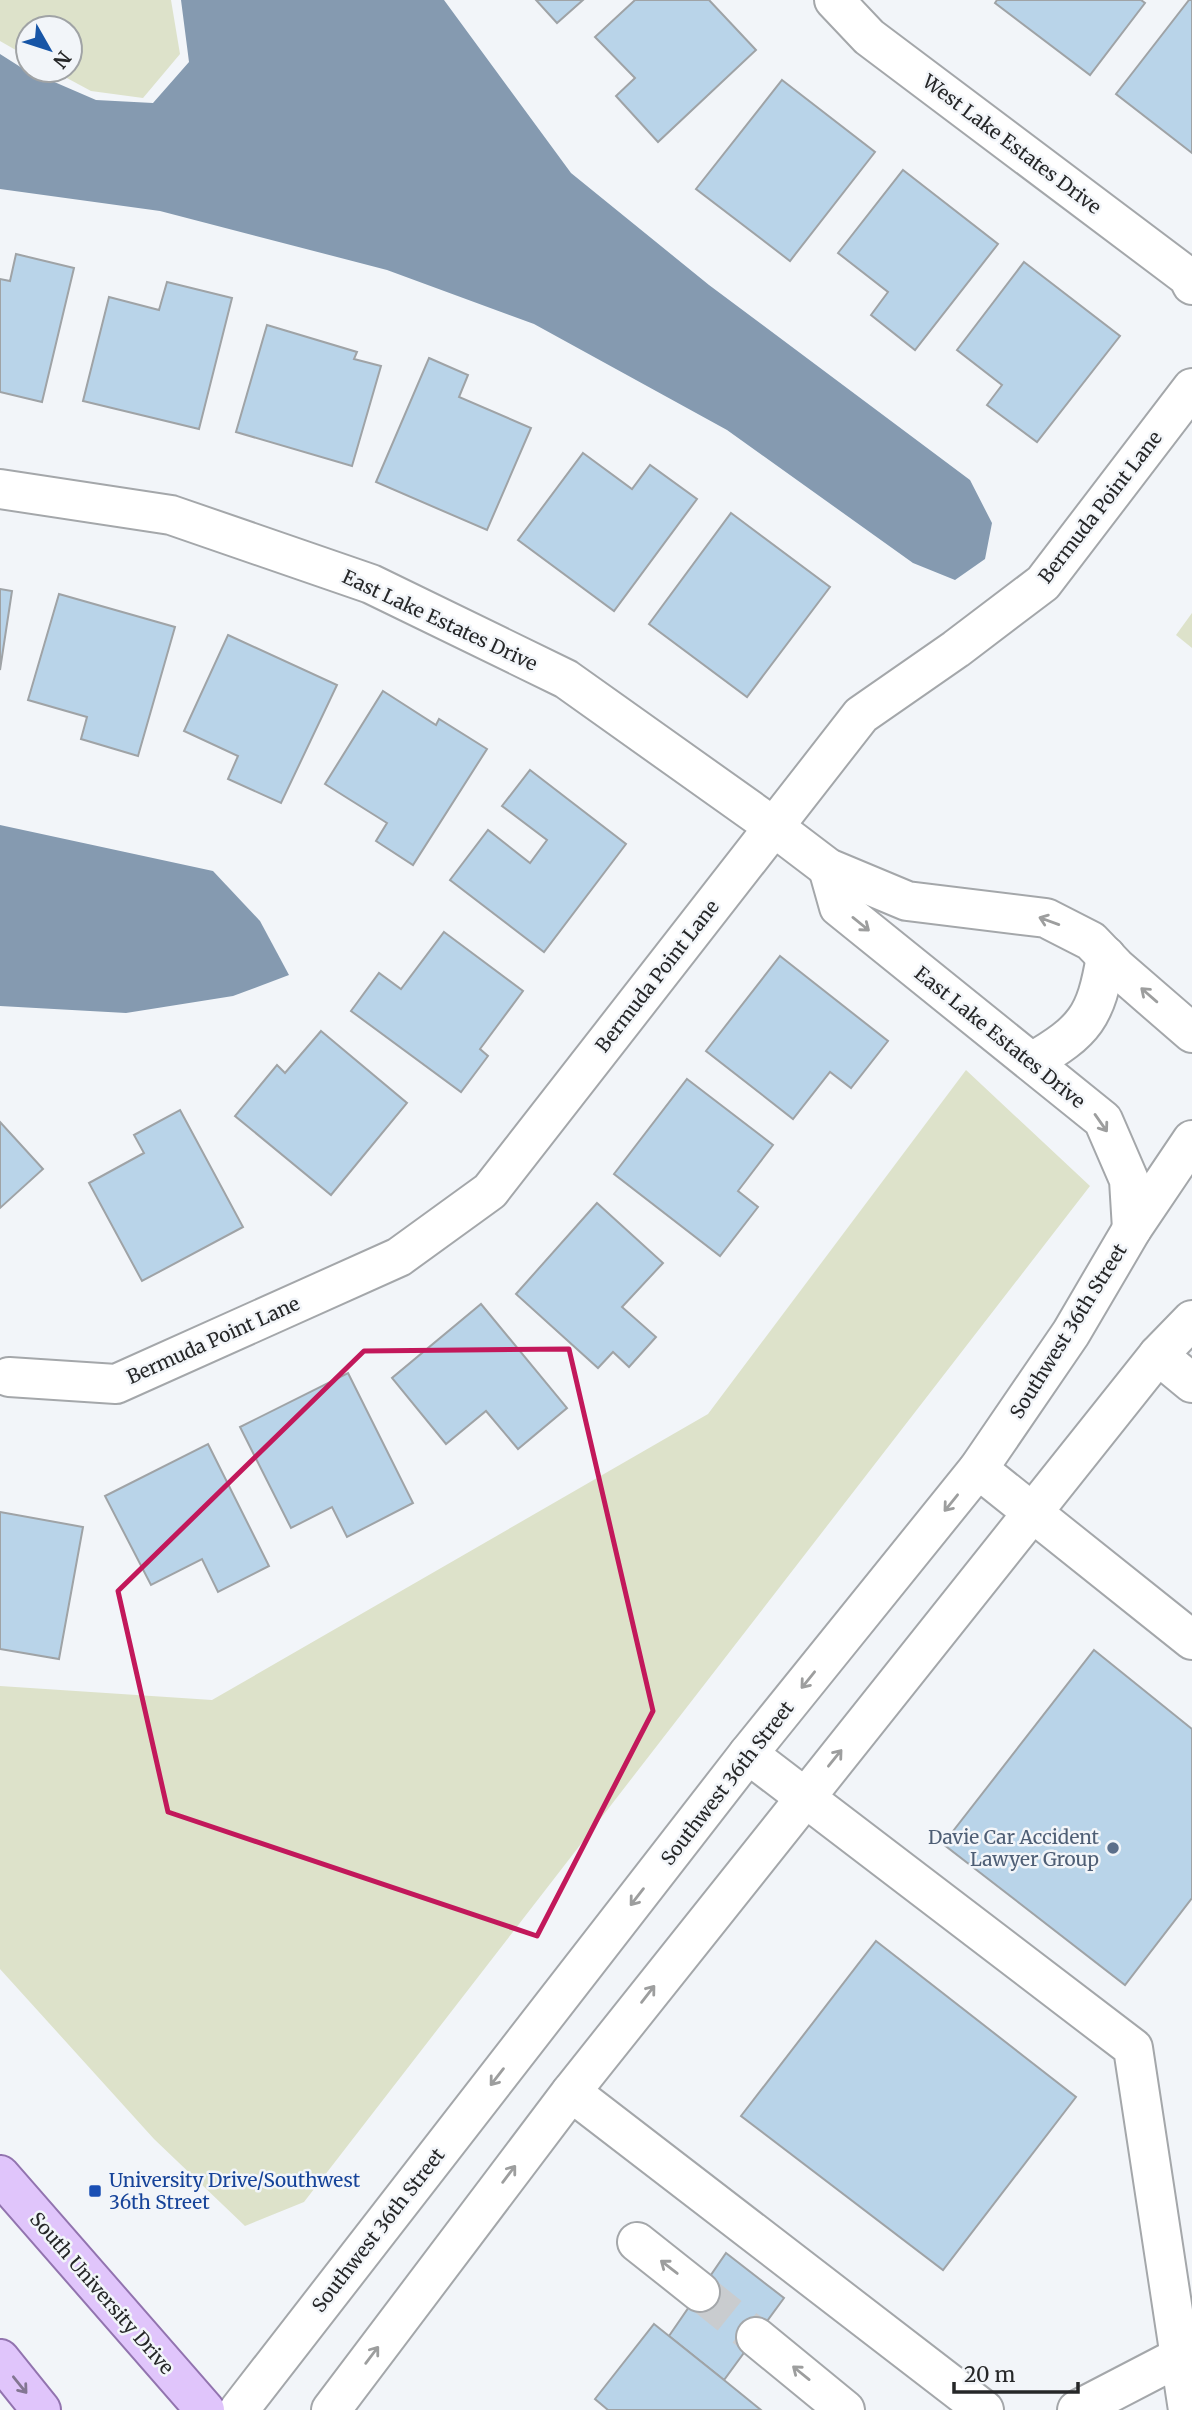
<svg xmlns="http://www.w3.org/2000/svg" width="1192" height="2410" viewBox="0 0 1192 2410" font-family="Merriweather,serif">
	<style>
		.green { fill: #dde2ca }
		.water { fill: #859ab0 }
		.building { fill: #b9d4e9; stroke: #9fa3a6; stroke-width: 2 }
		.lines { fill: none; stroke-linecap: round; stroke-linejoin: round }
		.minor-tunnel { stroke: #c9cccf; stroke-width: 38; stroke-dasharray: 38 19; stroke-linecap: butt }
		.minor-casing { stroke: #a4a7aa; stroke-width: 42 }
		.major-casing { stroke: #9274af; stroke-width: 42 }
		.minor { stroke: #fff; stroke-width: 38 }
		.major { stroke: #e0c5fb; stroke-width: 38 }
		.oneway { stroke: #9d9e9e }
		.oneway2 { stroke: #837692 }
		.marked { fill: none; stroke: #c2185b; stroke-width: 5; stroke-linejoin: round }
		.service-dot { fill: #5c6f8a; stroke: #f2f5f9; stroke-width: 2.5 }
		.transit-dot { fill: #1a4fb4; stroke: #f2f5f9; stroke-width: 2.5 }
		.labels { text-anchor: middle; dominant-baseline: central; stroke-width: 5; stroke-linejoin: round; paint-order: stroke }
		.street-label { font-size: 19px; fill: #262728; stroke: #f2f5f9 }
		.service-label { font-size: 19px; fill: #4e5e75; stroke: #f2f5f9; text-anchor: end }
		.transit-label { font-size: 19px; fill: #164399; stroke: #f2f5f9; text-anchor: start }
	</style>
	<rect width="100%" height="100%" fill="#f2f5f9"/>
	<g class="green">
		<polygon points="0,0 171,0 180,54 143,98 91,91 52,70 70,70 70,28 28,28 28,57 0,41"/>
		<polygon points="1192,613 1192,648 1176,635"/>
		<polygon points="966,1070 1090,1186 304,2202 245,2226 154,2139 0,1969 0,1686 212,1700 708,1414"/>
	</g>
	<g class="water">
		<polygon points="181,0 444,0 571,173 709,285 970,480 992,523 985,559 955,580 913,563 727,430 534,324 387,270 160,211 0,189 0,54 22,68 96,100 153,103 189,62"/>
		<polygon points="0,825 213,871 260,921 289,975 233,996 126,1013 0,1006"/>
	</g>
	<g class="building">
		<polygon points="536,0 583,0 557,23"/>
		<polygon points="635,0 709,0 756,50 658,142 616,96 635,78 595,37"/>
		<polygon points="997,0 1141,0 1145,3 1090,75 995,3"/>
		<polygon points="1189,0 1192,0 1192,153 1116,94"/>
		<polygon points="782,80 875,152 790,261 696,189"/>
		<polygon points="903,170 998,244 915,350 871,315 888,292 838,253"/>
		<polygon points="16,254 74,268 42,402 0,392 0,279 10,281"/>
		<polygon points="1024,262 1120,336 1037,442 987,405 1002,385 957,350"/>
		<polygon points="167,282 232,298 199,429 83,401 109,297 159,310"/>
		<polygon points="267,325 357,352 354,359 381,366 352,466 236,432"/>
		<polygon points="429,358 468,375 459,397 531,428 487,530 376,482"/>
		<polygon points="583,453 632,489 650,465 697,499 614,611 518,540"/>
		<polygon points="731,513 830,587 747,697 649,624"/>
		<polygon points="0,589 12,591 0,670"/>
		<polygon points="59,594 175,627 138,756 81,739 87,717 28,700"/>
		<polygon points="228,635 337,685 281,803 228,779 238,756 184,731"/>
		<polygon points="383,691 436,725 439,719 487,749 413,865 376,841 387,823 325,784"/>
		<polygon points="530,770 626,844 544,952 450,880 488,830 530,863 547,840 502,806"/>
		<polygon points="444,932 523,991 480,1049 488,1056 461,1092 351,1011 379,973 401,989"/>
		<polygon points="780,956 888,1041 851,1088 830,1072 793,1119 706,1051"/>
		<polygon points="321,1031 407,1103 331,1195 235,1116 277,1065 285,1073"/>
		<polygon points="687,1079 773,1145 738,1191 758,1207 720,1256 614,1174"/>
		<polygon points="180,1110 243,1227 142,1281 89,1183 144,1153 134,1135"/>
		<polygon points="0,1122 43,1169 0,1208"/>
		<polygon points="597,1203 663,1263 622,1307 656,1337 629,1367 613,1352 598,1368 516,1294"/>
		<polygon points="481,1304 567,1408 518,1449 486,1411 446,1444 392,1378"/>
		<polygon points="348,1373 413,1503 347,1537 332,1507 291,1528 240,1427"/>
		<polygon points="208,1444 269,1566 218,1592 202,1559 151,1585 105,1496"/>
		<polygon points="0,1512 83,1527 59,1659 0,1649"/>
		<polygon points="1094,1650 1192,1729 1192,1898 1125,1985 943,1844"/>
		<polygon points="876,1941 1076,2097 943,2270 741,2116"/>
		<polygon points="726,2253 784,2298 724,2380 669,2336"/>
		<polygon points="654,2324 724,2380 761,2410 608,2410 595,2399"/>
	</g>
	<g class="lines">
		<polyline class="minor-tunnel" points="700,2292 756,2337"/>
		<g class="minor-casing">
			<g id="minor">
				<polyline points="834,0 869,37 1188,277 1192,285"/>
				<polyline points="0,489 171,515 371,584 566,679 774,827 828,868 907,901 1046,918 1091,941 1116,967 1192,1033"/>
				<polyline points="828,868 839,907 1103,1120 1129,1180 1132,1229"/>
				<path d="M1032 1062C1085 1031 1096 1017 1106 956"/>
				<polyline points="1158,1355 1192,1383"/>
				<polyline points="9,1377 116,1384 399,1257 490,1191 861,715 956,649 1043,583 1192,388"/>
				<polyline points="978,1469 1192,1640"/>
				<polyline points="748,1754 1133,2048 1188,2410"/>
				<polyline points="571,2092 984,2410"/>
				<polyline points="637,2242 700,2292"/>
				<polyline points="756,2337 845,2410"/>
				<polyline points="239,2410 748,1754 978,1469 1071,1333 1132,1229 1192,1140"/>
				<polyline points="331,2410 571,2092 1158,1355 1192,1320"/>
				<polyline points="1077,2410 1181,2356"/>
			</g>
		</g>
		<g class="major-casing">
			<g id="major">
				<polyline points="0,2175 205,2410"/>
				<polyline points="0,2359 41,2410"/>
			</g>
		</g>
		<use href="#minor" class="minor"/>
		<use href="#major" class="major"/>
	</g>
	<defs><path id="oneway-shaft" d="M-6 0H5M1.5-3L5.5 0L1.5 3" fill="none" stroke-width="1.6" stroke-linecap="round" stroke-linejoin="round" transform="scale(1.75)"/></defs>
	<g class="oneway">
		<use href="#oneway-shaft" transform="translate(1049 921) rotate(-160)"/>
		<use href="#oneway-shaft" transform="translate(861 924) rotate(39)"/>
		<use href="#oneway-shaft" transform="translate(1149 995) rotate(-139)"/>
		<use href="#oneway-shaft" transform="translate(1101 1123) rotate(55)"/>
		<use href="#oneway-shaft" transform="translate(951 1503) rotate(129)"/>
		<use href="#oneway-shaft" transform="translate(808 1680) rotate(129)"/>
		<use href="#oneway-shaft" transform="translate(835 1758) rotate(-51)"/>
		<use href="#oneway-shaft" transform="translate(637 1897) rotate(128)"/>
		<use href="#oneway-shaft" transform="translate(648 1994) rotate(-52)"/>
		<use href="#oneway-shaft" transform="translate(497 2077) rotate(128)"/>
		<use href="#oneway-shaft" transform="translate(509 2174) rotate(-53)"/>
		<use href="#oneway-shaft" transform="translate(669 2267) rotate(-142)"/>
		<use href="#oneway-shaft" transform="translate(372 2355) rotate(-53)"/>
		<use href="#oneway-shaft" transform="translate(801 2373) rotate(-141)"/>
	</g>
	<use class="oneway2" href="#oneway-shaft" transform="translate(20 2385) rotate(51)"/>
	<path class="marked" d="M569 1349 653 1711 537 1936 168 1812 118 1591 364 1351Z"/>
	<circle class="service-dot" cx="1113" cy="1848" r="7"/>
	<rect class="transit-dot" x="88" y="2184" width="14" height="14" rx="3.5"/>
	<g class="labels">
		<g class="street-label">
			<text transform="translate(1012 144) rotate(37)">West Lake Estates Drive</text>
			<text transform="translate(1100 507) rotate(-52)">Bermuda Point Lane</text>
			<text transform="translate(440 620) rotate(25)">East Lake Estates Drive</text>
			<text transform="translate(657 976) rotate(-52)">Bermuda Point Lane</text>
			<text transform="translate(1000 1037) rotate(39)">East Lake Estates Drive</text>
			<text transform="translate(1068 1331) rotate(-58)">Southwest 36th Street</text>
			<text transform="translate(213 1340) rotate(-24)">Bermuda Point Lane</text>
			<text transform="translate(727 1783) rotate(-52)">Southwest 36th Street</text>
			<text transform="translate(378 2230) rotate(-52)">Southwest 36th Street</text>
			<text transform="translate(102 2293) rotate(49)">South University Drive</text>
		</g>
		<g class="service-label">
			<text x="1099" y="1837">Davie Car Accident<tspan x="1099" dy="22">Lawyer Group</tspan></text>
		</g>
		<g class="transit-label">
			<text x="109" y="2180">University Drive/Southwest<tspan x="109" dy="22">36th Street</tspan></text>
		</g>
	</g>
	<g transform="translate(49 49) rotate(129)"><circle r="33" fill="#f2f5f9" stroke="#a0a3a5" stroke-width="2"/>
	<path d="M0-5L12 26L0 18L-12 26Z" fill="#1755a6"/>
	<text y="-10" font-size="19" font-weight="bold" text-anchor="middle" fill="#262728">N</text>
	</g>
	<path d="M954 2382v10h124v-10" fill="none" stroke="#262728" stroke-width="3.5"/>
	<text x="964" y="2382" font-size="21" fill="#262728" stroke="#f2f5f9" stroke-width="5" paint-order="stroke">20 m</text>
</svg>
